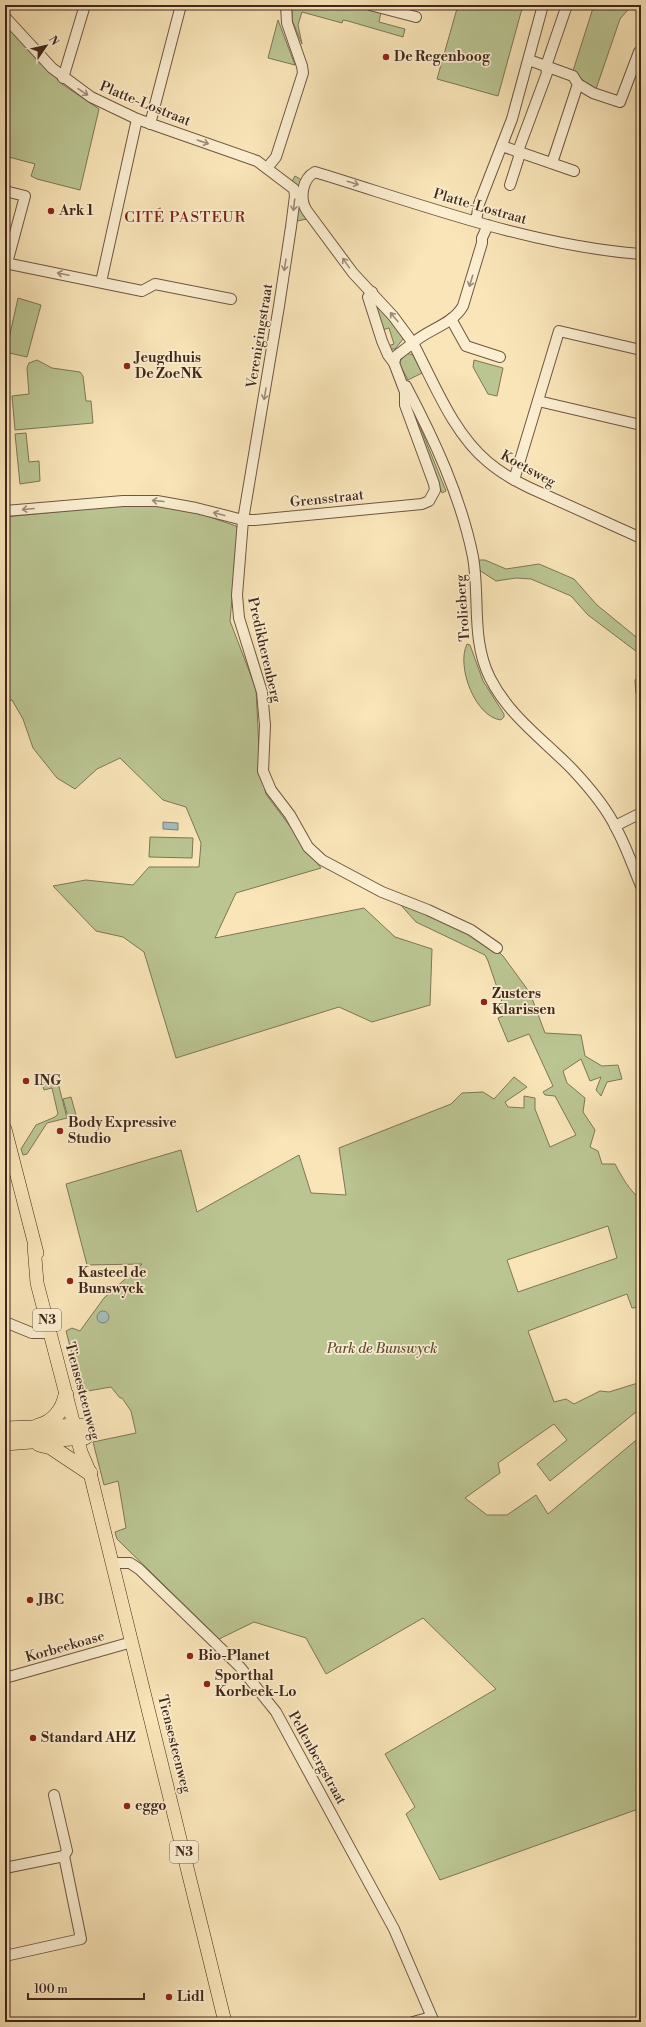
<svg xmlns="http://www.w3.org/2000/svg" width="646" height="2027" viewBox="0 0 646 2027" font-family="'Libre Bodoni',serif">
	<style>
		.green { fill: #bac592; stroke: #7e7656; fill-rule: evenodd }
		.water { fill: #a4bcbb; stroke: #7c807b }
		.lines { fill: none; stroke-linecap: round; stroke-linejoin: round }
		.minor-casing { stroke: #6f5642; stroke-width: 12 }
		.major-casing { stroke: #41271a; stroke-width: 14 }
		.highway-casing { stroke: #41271a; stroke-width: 16 }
		.minor { stroke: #fbeed1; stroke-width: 10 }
		.major { stroke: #f9e5b8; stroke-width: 13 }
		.highway { stroke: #f9e5b8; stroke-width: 15 }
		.oneway { stroke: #9e8a76 }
		.poi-dot { fill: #8f2418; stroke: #fbeed1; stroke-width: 1.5 }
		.labels { text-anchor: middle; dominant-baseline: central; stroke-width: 3.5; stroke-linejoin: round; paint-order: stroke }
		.shield { fill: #fbeed1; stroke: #796351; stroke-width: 1 }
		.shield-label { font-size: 13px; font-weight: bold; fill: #41271a }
		.poi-label { font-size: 14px; font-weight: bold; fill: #41271a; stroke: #fbeed1; text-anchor: start }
		.street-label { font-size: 14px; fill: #41271a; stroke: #fbeed1 }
		.park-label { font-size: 14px; font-style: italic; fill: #5f4e38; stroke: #fbeed1 }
		.neighbourhood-label { font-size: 15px; letter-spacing: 1px; fill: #7a1f14; stroke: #fbeed1 }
	</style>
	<rect width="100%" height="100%" fill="#f9e5b8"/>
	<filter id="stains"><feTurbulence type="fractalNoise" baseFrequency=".005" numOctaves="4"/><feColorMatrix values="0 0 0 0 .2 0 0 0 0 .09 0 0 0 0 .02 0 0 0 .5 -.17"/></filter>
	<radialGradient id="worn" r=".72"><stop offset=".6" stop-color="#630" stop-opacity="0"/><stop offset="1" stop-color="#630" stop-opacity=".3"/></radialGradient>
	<g class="green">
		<polygon points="292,5 353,5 381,12 379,22 405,29 403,37 348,21 343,20 342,23 302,12 298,25 302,44 292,20"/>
		<polygon points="458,5 523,5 498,96 437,79"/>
		<polygon points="585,5 632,5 620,19 596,89 586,85 581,78 572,74 593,8"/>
		<polygon points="278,20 295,65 268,58"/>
		<polygon points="5,22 62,84 99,109 80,190 37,179 31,176 35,164 5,156"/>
		<polygon points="295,176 305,182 303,202 312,218 297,221 290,185"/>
		<polygon points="371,296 404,338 395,349 390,349 388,346 394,344 389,328 382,330"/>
		<polygon points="18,298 41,305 27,357 5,352 5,343 8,343"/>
		<polygon points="406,353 413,355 422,373 408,380 399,363"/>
		<polygon points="37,360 52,368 80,372 83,376 86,401 91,401 93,423 15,430 12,396 29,394 27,368 29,363"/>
		<polygon points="474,360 503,368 497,396 488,394 473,367"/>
		<polygon points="410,409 421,429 446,491 442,493"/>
		<polygon points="26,433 29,462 39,461 40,481 20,484 15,434"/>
		<polygon points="125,505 157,505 187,509 236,526 238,530 230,621 256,689 260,769 266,794 321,868 236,893 215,938 364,908 395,937 432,949 430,1005 372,1022 339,1007 176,1058 144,952 123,937 96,931 53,886 86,880 133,885 149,867 199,867 201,843 186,807 163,800 120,758 97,769 75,789 57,778 33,748 23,719 12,700 5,702 5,517"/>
		<polygon points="477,560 485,560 506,569 539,564 574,579 597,605 641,641 641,655 588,615 571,596 531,579 516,578 496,581 479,570"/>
		<path d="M467 644 470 645 483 681 504 714V717L501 720C475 717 456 666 467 644Z"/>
		<polygon points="641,673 641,699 636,694 635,680"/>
		<polygon points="150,837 193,838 192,858 149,857"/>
		<path d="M399 903 443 919 486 940 503 956 530 993 545 1033 581 1035 585 1056 602 1066 618 1065 622 1079 607 1082 601 1096 596 1090 601 1077 590 1081 581 1059 563 1071 567 1083 585 1098 583 1112 595 1130 590 1147 598 1151 602 1164H615C622 1177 629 1190 641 1200V1307L632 1308 627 1294 528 1331 554 1402 566 1399 574 1404 600 1391 609 1392 641 1382V1408L550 1481 537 1464 567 1440 554 1424 498 1463 500 1473 465 1498 487 1515H507L536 1495 548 1514 641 1436V1808L440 1880 406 1814 415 1807 385 1754 496 1689 423 1618 326 1674 306 1638 254 1622 219 1639 117 1539 115 1532 126 1528 119 1486 118 1481 104 1485 93 1442 136 1433 131 1411 122 1398H120L111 1387 82 1392 66 1331 72 1328 80 1331 104 1298 142 1264 87 1265 66 1184 181 1150 197 1212 299 1155 311 1193 346 1195 339 1148 451 1104 462 1093 483 1092 494 1099 514 1077 527 1087 505 1102 508 1107 524 1108V1096L535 1098V1109L550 1147 576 1135 555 1096 545 1095 543 1092 553 1086 529 1034 508 1042 498 1018 503 1016 499 1003 502 1002 488 961 485 955 416 922ZM608 1226 617 1258 518 1292 507 1260Z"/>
		<polygon points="57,1079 67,1118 47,1123 27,1154 23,1155 21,1149 36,1125 55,1117 58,1114 52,1088 44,1090 42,1083"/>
		<polygon points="71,1097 76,1115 68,1117 63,1099"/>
	</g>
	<g class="water">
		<polygon points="163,822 178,823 178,830 163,829"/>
		<circle cx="103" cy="1317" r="6"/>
	</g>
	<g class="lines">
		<g class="minor-casing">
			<g id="minor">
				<polyline points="370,5 416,17"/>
				<polyline points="5,17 52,68 91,97 137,119 257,161 294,189 295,196 291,227 279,306 243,520 237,595 239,618 262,692 265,725 263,771 271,790 290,815 308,847 322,860 382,892 428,910 471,930 497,948"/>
				<polyline points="529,60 573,76 578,84"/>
				<polyline points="63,78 85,5"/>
				<polyline points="150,124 181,5"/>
				<polyline points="502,146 574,171"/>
				<polyline points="552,163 578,84 593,93 620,102 639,52"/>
				<polyline points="267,168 276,157 303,73 302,66 287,23 286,5"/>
				<polyline points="510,185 519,157 518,151 547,73 546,66 567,5"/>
				<polyline points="5,191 25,196 7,263"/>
				<polyline points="476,221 479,204 512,119 543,5"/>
				<path d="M488 225 482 238V243L463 306C452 325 428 329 413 343L393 316 353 273 307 211C299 199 302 179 315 172 420 204 531 246 641 254"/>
				<polyline points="5,263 142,291 155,284 231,299"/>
				<polyline points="101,282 137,119"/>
				<polyline points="451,319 466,346 500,357"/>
				<path d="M394 363 396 356 413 343C434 383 453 433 488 462 501 473 515 481 530 488L641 538"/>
				<path d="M406 386C434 439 461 497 473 557 480 598 471 640 490 678 509 716 544 740 573 770 587 785 607 809 616 828 626 846 633 867 641 886"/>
				<polyline points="538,401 641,425"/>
				<polyline points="514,480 559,331 641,350"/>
				<polyline points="5,511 123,501 157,501 196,508 243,520 255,520 422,504 429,501 435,490 434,484 405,405 405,392 394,363 388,355 382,341 368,297 372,292"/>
				<polyline points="615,826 641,813"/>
				<polyline points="5,1322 32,1333 50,1333"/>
				<polyline points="112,1563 130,1563 139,1569 240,1667 276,1712 394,1929 434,2022"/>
				<polyline points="5,1678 132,1642"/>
				<polyline points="5,1868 64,1856 67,1851 54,1795"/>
				<polyline points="5,1956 81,1939 64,1856"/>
				<polyline points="413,2022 431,2017"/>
			</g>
		</g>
		<g class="major-casing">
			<g id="major">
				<polyline points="5,1129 37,1253"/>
				<polyline points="34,1245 37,1283 81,1452 90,1473 225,2022"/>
			</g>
		</g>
		<g class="highway-casing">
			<g id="highway">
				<path d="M38 1426C53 1423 63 1410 66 1395"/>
				<polyline points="5,1429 83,1426"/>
				<polyline points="5,1443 85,1437"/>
				<polyline points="39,1444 51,1447 90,1473"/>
			</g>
		</g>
		<use href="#minor" class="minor"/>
		<use href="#major" class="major"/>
		<use href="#highway" class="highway"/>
	</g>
	<defs><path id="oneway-shaft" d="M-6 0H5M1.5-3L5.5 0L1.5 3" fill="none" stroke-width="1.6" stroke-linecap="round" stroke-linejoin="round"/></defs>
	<g class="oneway">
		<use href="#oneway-shaft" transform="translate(83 92) rotate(34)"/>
		<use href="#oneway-shaft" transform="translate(203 142) rotate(19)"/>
		<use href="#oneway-shaft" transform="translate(353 183) rotate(17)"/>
		<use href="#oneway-shaft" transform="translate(294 205) rotate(97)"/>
		<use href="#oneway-shaft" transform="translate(346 263) rotate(-125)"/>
		<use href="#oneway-shaft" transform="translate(285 265) rotate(99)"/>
		<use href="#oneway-shaft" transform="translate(63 274) rotate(-168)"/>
		<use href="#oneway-shaft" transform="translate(471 281) rotate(107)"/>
		<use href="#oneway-shaft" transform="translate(394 317) rotate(-130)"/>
		<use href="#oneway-shaft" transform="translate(265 394) rotate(100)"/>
		<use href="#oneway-shaft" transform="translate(158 501) rotate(-175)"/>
		<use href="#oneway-shaft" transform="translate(28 509) rotate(175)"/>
		<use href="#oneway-shaft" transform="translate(219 514) rotate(-165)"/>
	</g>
	<g class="poi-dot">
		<circle cx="386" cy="57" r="4"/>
		<circle cx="51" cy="211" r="4"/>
		<circle cx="127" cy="366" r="4"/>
		<circle cx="484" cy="1002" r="4"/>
		<circle cx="26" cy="1081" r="4"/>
		<circle cx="60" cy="1131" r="4"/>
		<circle cx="70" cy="1281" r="4"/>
		<circle cx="30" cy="1600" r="4"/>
		<circle cx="190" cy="1656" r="4"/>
		<circle cx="207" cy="1684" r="4"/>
		<circle cx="33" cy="1738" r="4"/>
		<circle cx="127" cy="1806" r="4"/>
		<circle cx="169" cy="1997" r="4"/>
	</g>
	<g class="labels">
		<g class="shield">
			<rect x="33" y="1309" width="28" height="22" rx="3"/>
			<rect x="170" y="1841" width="28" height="22" rx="3"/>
		</g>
		<g class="shield-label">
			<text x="47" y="1320">N3</text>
			<text x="184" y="1852">N3</text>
		</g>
		<g class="poi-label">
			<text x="394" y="57">De Regenboog</text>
			<text x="59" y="211">Ark 1</text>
			<text x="135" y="358">Jeugdhuis<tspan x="135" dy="16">De ZoeNK</tspan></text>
			<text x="492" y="994">Zusters<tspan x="492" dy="16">Klarissen</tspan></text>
			<text x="34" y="1081">ING</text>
			<text x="68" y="1123">Body Expressive<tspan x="68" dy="16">Studio</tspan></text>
			<text x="78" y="1273">Kasteel de<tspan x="78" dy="16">Bunswyck</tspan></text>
			<text x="38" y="1600">JBC</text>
			<text x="198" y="1656">Bio-Planet</text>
			<text x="215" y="1676">Sporthal<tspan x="215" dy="16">Korbeek-Lo</tspan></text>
			<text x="41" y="1738">Standard AHZ</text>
			<text x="135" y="1806">eggo</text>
			<text x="177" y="1997">Lidl</text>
		</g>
		<g class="street-label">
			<text transform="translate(145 104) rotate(22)">Platte-Lostraat</text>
			<text transform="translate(480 207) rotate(16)">Platte-Lostraat</text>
			<text transform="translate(260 336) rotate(-81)">Verenigingstraat</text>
			<text transform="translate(528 469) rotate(29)">Koetsweg</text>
			<text transform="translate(327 499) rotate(-6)">Grensstraat</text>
			<text transform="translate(463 608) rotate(-94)">Trolieberg</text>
			<text transform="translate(264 650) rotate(77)">Predikherenberg</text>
			<text transform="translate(82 1391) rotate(75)">Tiensesteenweg</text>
			<text transform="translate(65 1647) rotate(-16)">Korbeekoase</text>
			<text transform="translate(174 1744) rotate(76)">Tiensesteenweg</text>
			<text transform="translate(317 1758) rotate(61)">Pellenbergstraat</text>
		</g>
		<g class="park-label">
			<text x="382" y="1349">Park de Bunswyck</text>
		</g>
		<g class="neighbourhood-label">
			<text x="185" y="217">CITÉ PASTEUR</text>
		</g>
	</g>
	<rect width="646" height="2027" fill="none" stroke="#f9e5b8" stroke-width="20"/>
	<rect x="6" y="6" width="634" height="2015" fill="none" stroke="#41271a" stroke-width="2"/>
	<rect x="10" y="10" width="626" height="2007" fill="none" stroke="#41271a"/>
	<g transform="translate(46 46) rotate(56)" stroke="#fbeed1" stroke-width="3" paint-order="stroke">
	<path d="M0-3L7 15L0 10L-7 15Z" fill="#41271a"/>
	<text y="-6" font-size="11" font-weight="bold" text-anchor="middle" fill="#41271a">N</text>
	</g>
	<path d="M28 1993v6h116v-6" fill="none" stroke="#41271a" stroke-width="2"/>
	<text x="34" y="1993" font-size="12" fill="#41271a" stroke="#fbeed1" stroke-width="3" paint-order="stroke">100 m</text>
	<rect width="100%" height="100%" filter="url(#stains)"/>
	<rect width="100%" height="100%" fill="url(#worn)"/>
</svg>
